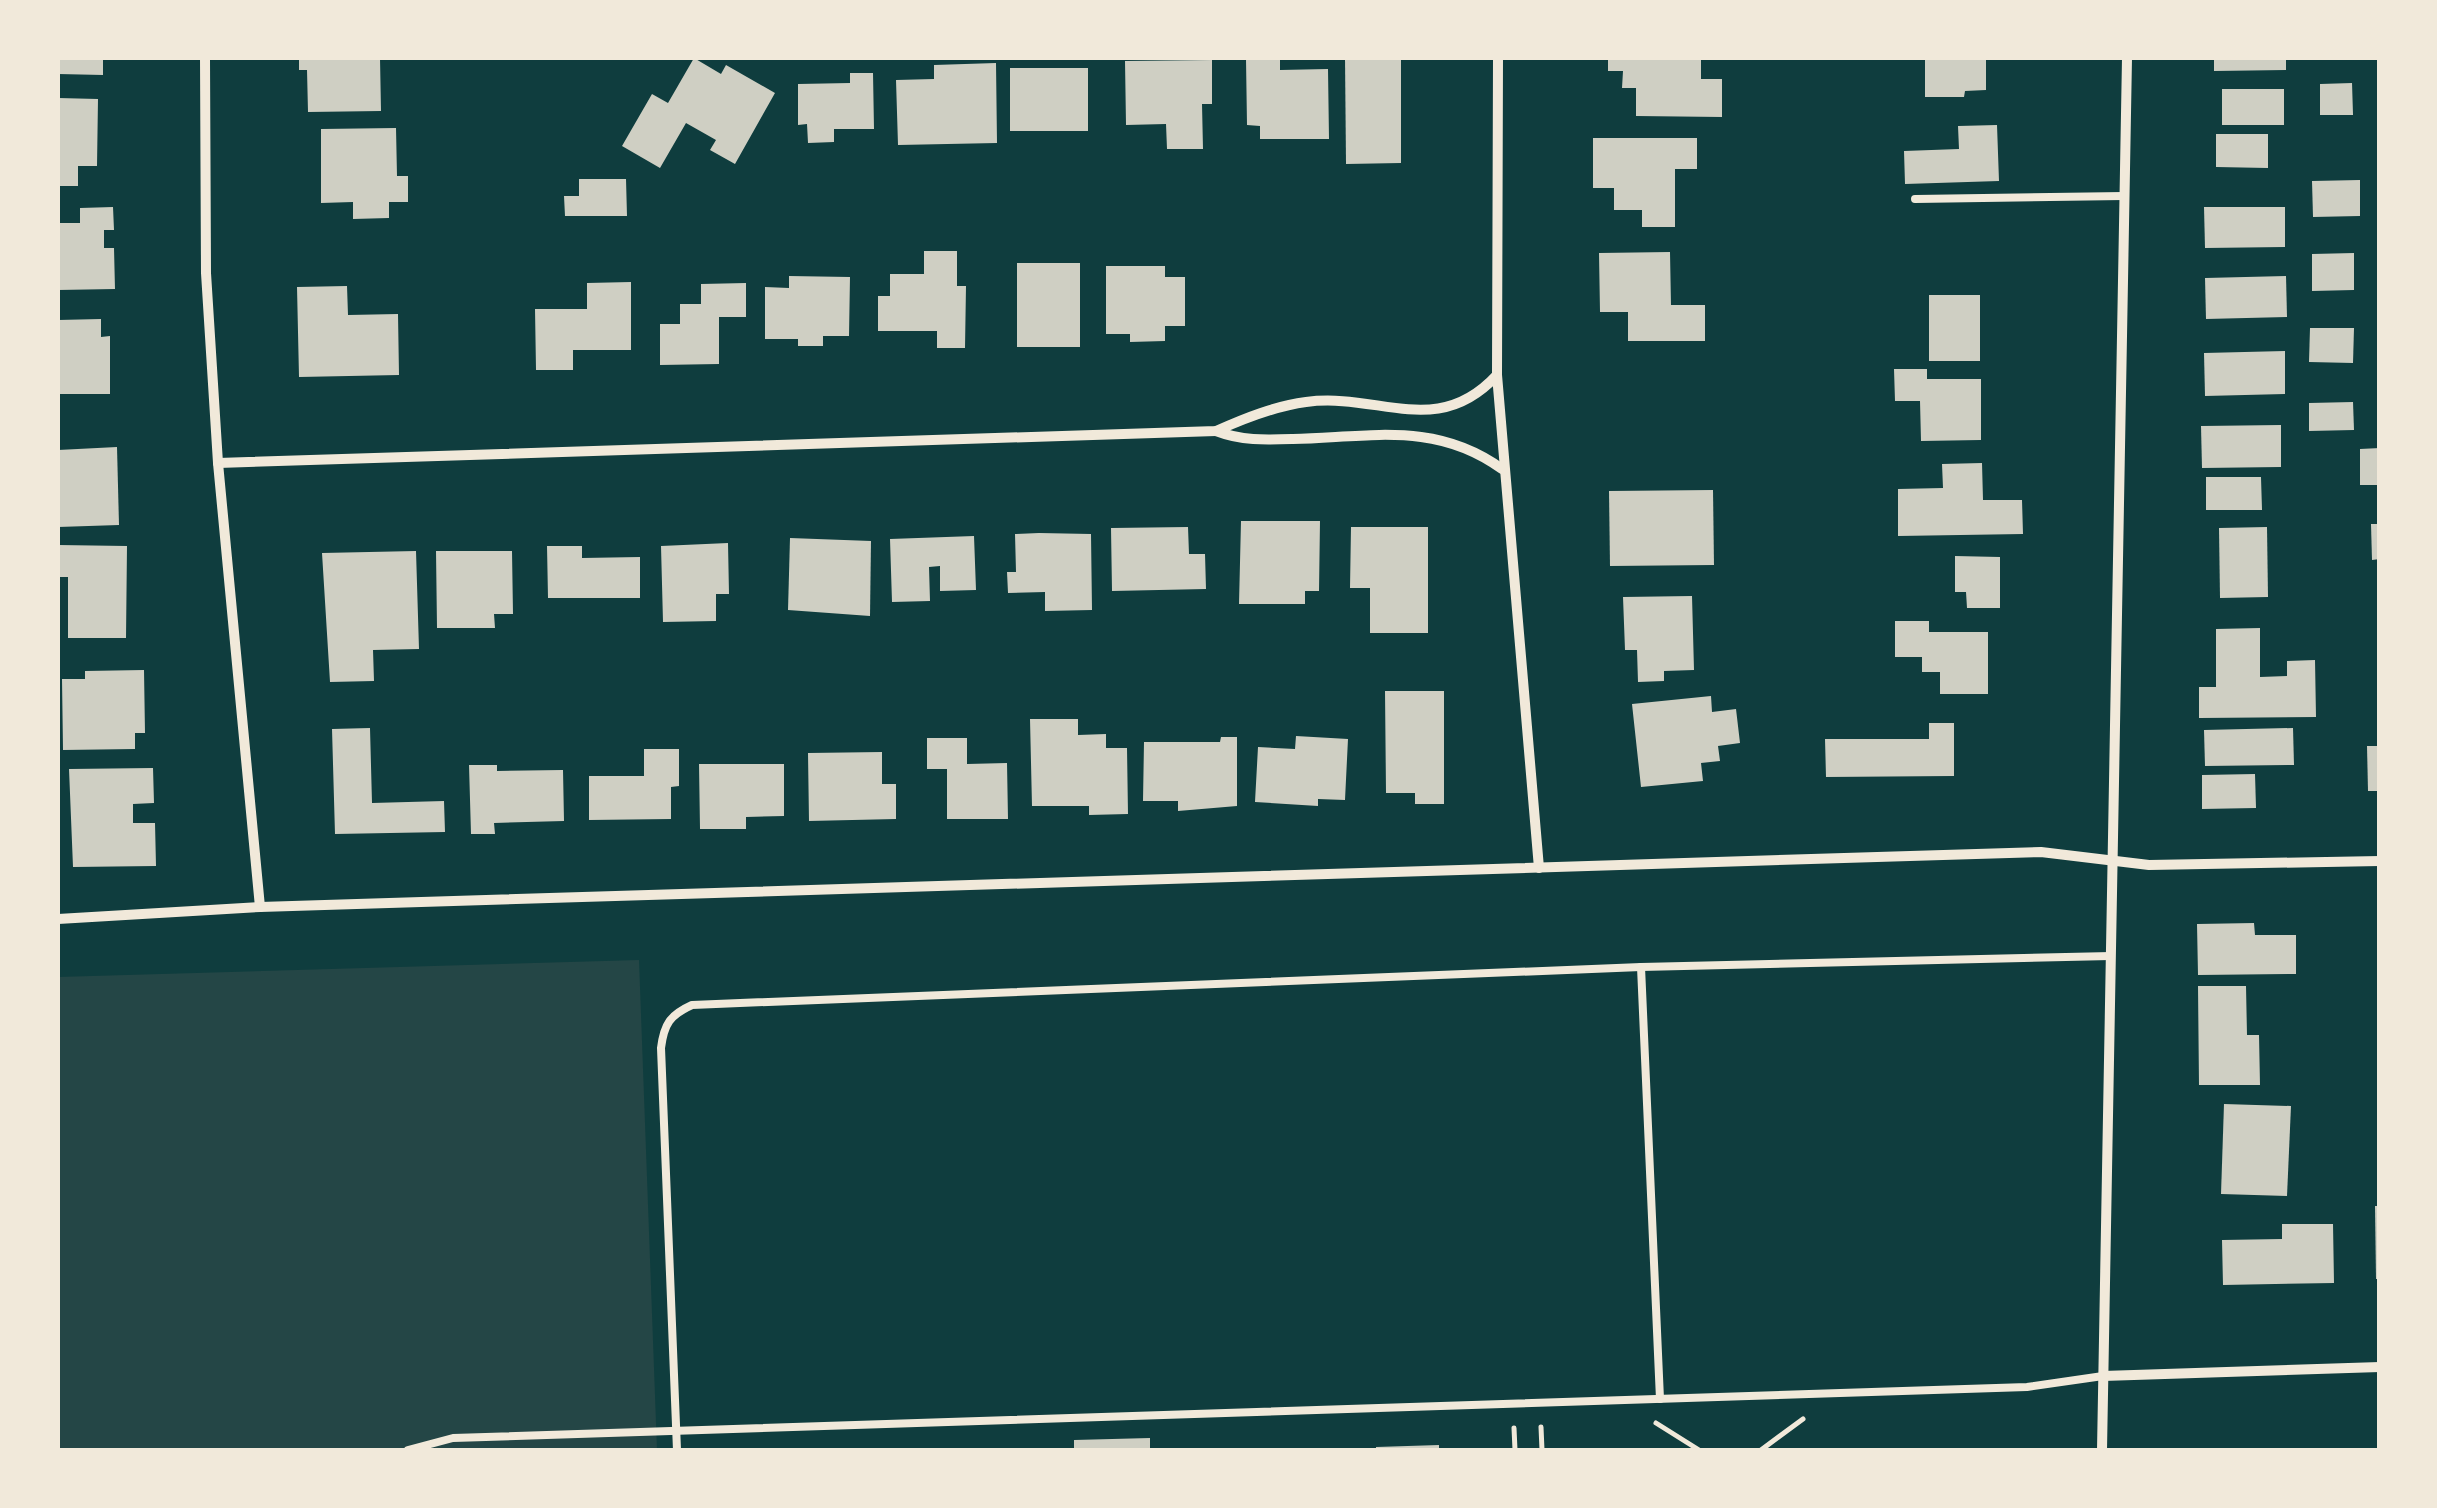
<svg xmlns="http://www.w3.org/2000/svg" width="2437" height="1508" viewBox="0 0 2437 1508" font-family="Cabin,sans-serif">
	<style>
		.green { fill: #244646 }
		.building { fill: #cfcfc3 }
		.lines { fill: none; stroke-linecap: round; stroke-linejoin: round }
		.path { stroke: #f1e9da; stroke-width: 5 }
		.service { stroke: #f1e9da; stroke-width: 8 }
		.minor { stroke: #f1e9da; stroke-width: 10 }
	</style>
	<rect width="100%" height="100%" fill="#0f3d3e"/>
	<polygon class="green" points="639,960 657,1450 58,1450 58,977"/>
	<g class="building">
		<polygon points="58,58 103,58 103,75 58,74"/>
		<polygon points="299,58 380,58 381,111 308,112 307,70 299,70"/>
		<polygon points="694,58 721,74 726,65 775,93 735,164 710,150 716,140 686,123 660,168 622,146 652,94 668,103"/>
		<polygon points="1280,58 1280,70 1328,69 1329,139 1260,139 1260,126 1247,125 1246,59"/>
		<polygon points="1345,58 1401,58 1401,163 1346,164"/>
		<polygon points="1608,58 1701,58 1701,79 1722,79 1722,117 1636,116 1636,88 1622,88 1623,71 1608,71"/>
		<polygon points="1925,58 1986,58 1986,90 1965,91 1964,97 1925,97"/>
		<polygon points="2214,58 2286,58 2286,70 2214,71"/>
		<polygon points="1212,60 1212,104 1202,104 1203,149 1167,149 1166,124 1126,125 1125,61"/>
		<polygon points="996,63 997,143 898,145 896,80 934,79 934,65"/>
		<rect x="1010" y="68" width="78" height="63"/>
		<polygon points="850,73 873,73 874,129 834,129 834,142 808,143 807,124 798,125 798,84 850,83"/>
		<polygon points="2352,83 2353,115 2320,115 2320,84"/>
		<rect x="2222" y="89" width="62" height="36"/>
		<polygon points="58,98 98,99 97,166 78,166 78,186 58,186"/>
		<polygon points="1997,125 1999,181 1905,184 1904,151 1959,149 1958,126"/>
		<polygon points="396,128 397,176 408,176 408,202 389,202 389,218 353,219 353,202 321,203 321,129"/>
		<polygon points="2216,134 2268,134 2268,168 2216,167"/>
		<polygon points="1593,138 1697,138 1697,169 1675,169 1675,227 1642,227 1642,210 1614,210 1614,188 1593,188"/>
		<polygon points="579,179 626,179 627,216 565,216 564,196 579,196"/>
		<polygon points="2360,180 2360,216 2313,217 2312,181"/>
		<polygon points="113,207 114,230 104,230 104,248 114,248 115,289 58,290 58,223 80,223 80,208"/>
		<polygon points="2204,207 2285,207 2285,247 2205,248"/>
		<polygon points="924,251 957,251 957,286 966,286 965,348 937,348 937,331 878,331 878,296 890,296 890,274 924,274"/>
		<polygon points="1670,252 1671,305 1705,305 1705,341 1628,341 1628,312 1600,312 1599,253"/>
		<polygon points="2354,253 2354,290 2312,291 2312,254"/>
		<rect x="1017" y="263" width="63" height="84"/>
		<polygon points="1106,266 1165,266 1165,277 1185,277 1185,326 1165,326 1165,341 1130,342 1130,334 1106,334"/>
		<polygon points="789,276 850,277 849,336 823,336 823,346 798,346 798,339 765,339 765,287 789,288"/>
		<polygon points="2286,276 2287,317 2206,319 2205,278"/>
		<polygon points="631,282 631,350 573,350 573,370 536,370 535,309 587,309 587,283"/>
		<polygon points="746,283 746,317 719,317 719,364 660,365 660,324 680,324 680,304 701,304 701,284"/>
		<polygon points="347,286 348,315 398,314 399,375 299,377 297,287"/>
		<rect x="1929" y="295" width="51" height="66"/>
		<polygon points="101,319 101,337 110,336 110,394 58,394 58,320"/>
		<polygon points="2310,328 2354,328 2353,363 2309,362"/>
		<polygon points="2285,351 2285,394 2205,396 2204,353"/>
		<polygon points="1894,369 1927,369 1927,379 1981,379 1981,440 1921,441 1920,401 1895,401"/>
		<polygon points="2353,402 2354,430 2309,431 2309,403"/>
		<polygon points="2281,425 2281,467 2202,468 2201,426"/>
		<polygon points="117,447 119,525 58,527 58,450"/>
		<polygon points="2380,448 2380,485 2360,485 2360,449"/>
		<polygon points="1982,463 1983,500 2022,500 2023,534 1898,536 1898,489 1943,488 1942,464"/>
		<polygon points="2206,477 2261,477 2262,510 2206,510"/>
		<polygon points="1713,490 1714,565 1610,566 1609,491"/>
		<polygon points="1241,521 1320,521 1319,591 1305,591 1305,604 1239,604"/>
		<polygon points="2371,524 2380,524 2380,559 2372,560"/>
		<polygon points="1188,527 1189,554 1205,554 1206,589 1112,591 1111,528"/>
		<polygon points="1351,527 1428,527 1428,633 1370,633 1370,588 1350,588"/>
		<polygon points="2267,527 2268,597 2220,598 2219,528"/>
		<polygon points="1039,533 1091,534 1092,610 1045,611 1045,592 1008,593 1007,572 1016,572 1015,534"/>
		<polygon points="974,536 976,590 940,591 940,566 929,567 930,601 892,602 890,539"/>
		<polygon points="790,538 871,541 870,616 788,610"/>
		<polygon points="728,543 729,594 716,594 716,621 663,622 661,546"/>
		<polygon points="58,545 127,546 126,638 68,638 68,577 58,577"/>
		<polygon points="547,546 582,546 582,558 640,557 640,598 548,598"/>
		<polygon points="416,551 419,649 373,650 374,681 330,682 322,553"/>
		<polygon points="436,551 512,551 513,614 494,614 495,628 437,628"/>
		<polygon points="1955,556 2000,557 2000,608 1967,608 1966,592 1955,592"/>
		<polygon points="1692,596 1694,670 1664,671 1664,681 1638,682 1637,650 1625,650 1623,597"/>
		<polygon points="1895,621 1929,621 1929,632 1988,632 1988,694 1940,694 1940,672 1922,672 1922,657 1895,657"/>
		<polygon points="2260,628 2260,677 2287,676 2287,661 2315,660 2316,717 2199,718 2199,687 2216,687 2216,629"/>
		<polygon points="144,670 145,733 135,733 135,749 63,750 62,679 85,679 85,671"/>
		<polygon points="1385,691 1444,691 1444,804 1415,804 1415,793 1386,793"/>
		<polygon points="1711,696 1712,712 1736,709 1740,743 1718,746 1720,761 1701,763 1703,781 1641,787 1632,704"/>
		<polygon points="1030,719 1078,719 1078,735 1106,734 1106,748 1127,748 1128,814 1089,815 1089,806 1032,806"/>
		<polygon points="1929,723 1954,723 1954,776 1826,777 1825,739 1929,739"/>
		<polygon points="370,728 372,803 444,801 445,832 335,834 332,729"/>
		<polygon points="2293,728 2294,765 2205,766 2204,730"/>
		<polygon points="1296,736 1348,739 1345,800 1318,799 1318,806 1255,802 1258,747 1295,749"/>
		<polygon points="1221,737 1237,737 1237,806 1178,811 1178,801 1143,801 1144,742 1220,742"/>
		<polygon points="927,738 967,738 967,764 1007,763 1008,819 947,819 947,769 927,769"/>
		<polygon points="2367,746 2380,746 2380,791 2368,791"/>
		<polygon points="644,749 679,749 679,786 671,787 671,819 589,820 589,776 644,776"/>
		<polygon points="882,752 882,784 896,784 896,819 809,821 808,753"/>
		<polygon points="699,764 784,764 784,816 746,817 746,829 700,829"/>
		<polygon points="469,765 497,765 497,771 563,770 564,821 494,823 495,834 471,834"/>
		<polygon points="153,768 154,803 133,804 133,823 155,823 156,866 73,867 69,769"/>
		<polygon points="2255,774 2256,808 2202,809 2202,775"/>
		<polygon points="2254,923 2255,935 2296,935 2296,974 2198,975 2197,924"/>
		<polygon points="2198,986 2246,986 2247,1035 2259,1035 2260,1085 2199,1085"/>
		<polygon points="2224,1104 2291,1106 2287,1196 2221,1194"/>
		<polygon points="2375,1206 2380,1206 2380,1279 2376,1279"/>
		<polygon points="2282,1224 2333,1224 2334,1283 2223,1285 2222,1240 2282,1239"/>
		<polygon points="1150,1438 1150,1450 1074,1450 1074,1440"/>
		<polygon points="1439,1445 1439,1450 1376,1450 1376,1447"/>
	</g>
	<g class="lines">
		<g class="path">
			<polyline points="1656,1423 1699,1450"/>
			<polyline points="1541,1427 1542,1450"/>
			<polyline points="1514,1428 1515,1450"/>
			<polyline points="1761,1450 1803,1419"/>
		</g>
		<g class="service">
			<polyline points="1915,199 2124,196"/>
			<polyline points="1641,967 1660,1399"/>
			<polyline points="408,1450 453,1438 2027,1387 2103,1376"/>
			<path d="M677 1450 661 1048C664 1024 670 1015 692 1005L1641 967 2111 956"/>
		</g>
		<g class="minor">
			<polyline points="205,58 206,273 218,463 260,907"/>
			<polyline points="1498,58 1497,375 1539,868"/>
			<path d="M1216 431C1242 441 1265 440 1293 439 1371 437 1436 421 1502 469"/>
			<path d="M218 463 1216 431C1245 418 1275 406 1306 402 1379 392 1437 440 1497 375"/>
			<polyline points="58,919 260,907 2041,852 2149,865 2380,861"/>
			<polyline points="2103,1376 2380,1367"/>
			<polyline points="2102,1450 2127,58"/>
		</g>
	</g>
	<rect width="2437" height="1508" fill="none" stroke="#f1e9da" stroke-width="120"/>
</svg>
